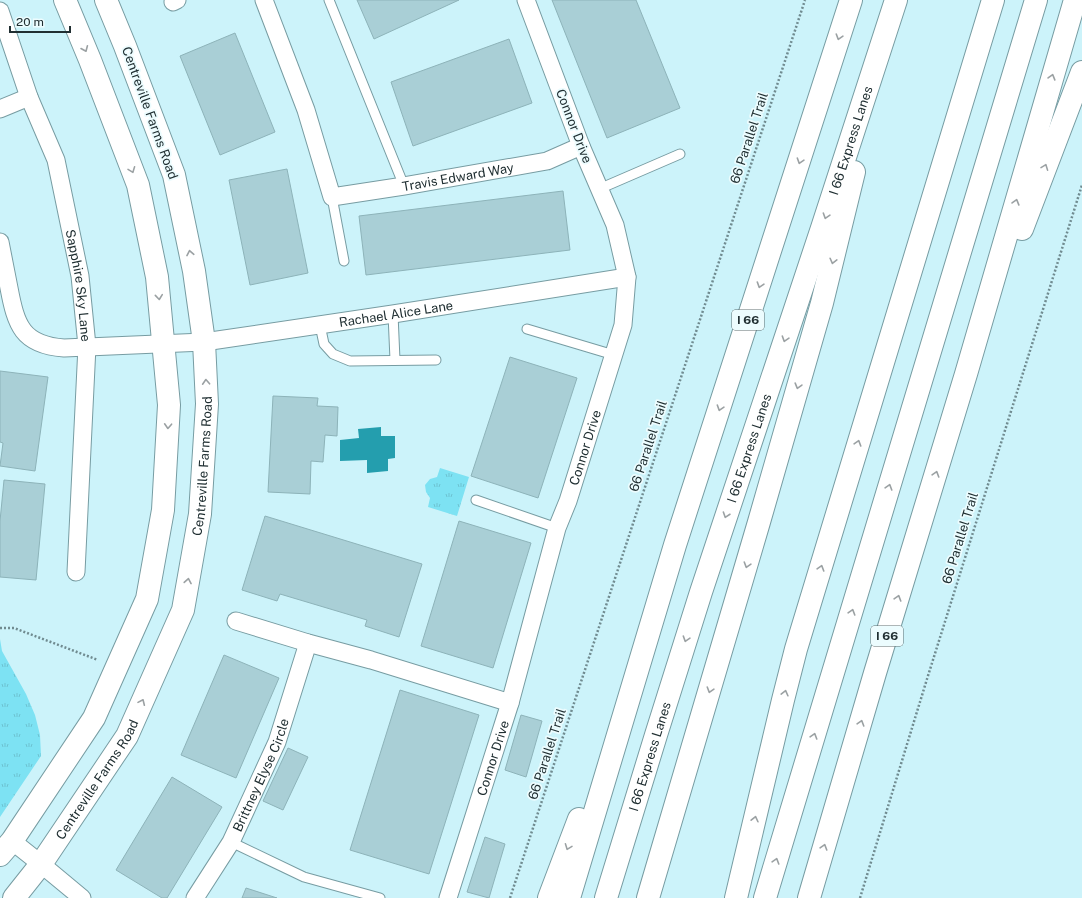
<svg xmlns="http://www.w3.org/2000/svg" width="1082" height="898" viewBox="0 0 1082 898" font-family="'Public Sans',sans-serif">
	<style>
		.park { fill: url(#park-tufts) }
		.water { fill: #249eae }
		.building { fill: #a9cfd6; stroke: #8db3b9 }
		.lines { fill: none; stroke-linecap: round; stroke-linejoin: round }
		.lane-casing { stroke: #779ca2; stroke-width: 11 }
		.street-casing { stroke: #779ca2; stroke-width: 19 }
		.secondary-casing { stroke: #779ca2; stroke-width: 24 }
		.highway-casing { stroke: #779ca2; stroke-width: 24 }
		.path { stroke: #708b90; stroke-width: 2.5; stroke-dasharray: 2 2; stroke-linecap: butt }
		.lane { stroke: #fff; stroke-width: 9 }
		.street { stroke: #fff; stroke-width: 17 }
		.secondary { stroke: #fff; stroke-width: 22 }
		.highway { stroke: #fff; stroke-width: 22 }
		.oneway { stroke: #9ba1a3 }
		.labels { text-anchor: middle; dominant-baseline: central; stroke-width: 3.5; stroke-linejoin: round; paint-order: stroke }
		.shield { fill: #ecfcfe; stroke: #5d6c6f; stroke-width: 1 }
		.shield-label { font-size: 12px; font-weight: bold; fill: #202f32 }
		.street-label { font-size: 13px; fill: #202f32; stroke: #ecfcfe }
	</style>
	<defs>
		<pattern id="park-tufts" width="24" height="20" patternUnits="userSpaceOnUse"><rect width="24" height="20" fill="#7de2f3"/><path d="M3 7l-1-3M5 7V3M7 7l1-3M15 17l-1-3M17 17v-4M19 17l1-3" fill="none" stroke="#6cc2d1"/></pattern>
	</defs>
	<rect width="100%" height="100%" fill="#ccf3fa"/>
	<g class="park">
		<polygon points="440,468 469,477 457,516 428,507 430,498 426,492 425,485 430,479 437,477"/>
		<polygon points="0,639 2,651 26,694 35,715 40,735 41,756 0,817"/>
	</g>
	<polygon class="water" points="381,427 381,436 395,436 395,458 388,459 388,471 367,473 367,460 340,461 340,440 359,438 358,429"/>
	<g class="building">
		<polygon points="357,0 459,0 374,39"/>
		<polygon points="552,0 636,0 680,108 607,138"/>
		<polygon points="235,33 275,132 220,155 180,56"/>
		<polygon points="509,39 532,103 413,146 391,82"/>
		<polygon points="287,169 308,273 250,285 229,180"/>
		<polygon points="563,191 570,250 366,275 359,216"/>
		<polygon points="510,357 577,378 538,498 471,476"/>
		<polygon points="0,371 48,377 35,471 0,466 3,443 0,442"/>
		<polygon points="273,396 318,398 317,406 338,407 337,436 325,435 323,462 311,461 310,494 268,492"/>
		<polygon points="4,480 45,484 36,580 0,577 0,521"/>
		<polygon points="265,516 422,564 399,637 365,626 367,620 280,594 277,601 242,590"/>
		<polygon points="459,521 531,543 493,668 421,646"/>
		<polygon points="224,655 279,678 236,778 181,755"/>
		<polygon points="400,690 479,715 429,874 350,850"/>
		<polygon points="521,715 542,721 526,777 505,770"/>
		<polygon points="288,748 308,757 283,810 263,801"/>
		<polygon points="172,777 222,807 167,898 162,898 116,870"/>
		<polygon points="485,837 505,844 489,898 467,892"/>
		<polygon points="246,888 277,898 242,898"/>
	</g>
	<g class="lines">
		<g class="lane-casing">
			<g id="lane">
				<polyline points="329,0 404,186"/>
				<polyline points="599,189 680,154"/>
				<polyline points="332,197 344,261"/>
				<polyline points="393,314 395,360"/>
				<polyline points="320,325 324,344 333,354 350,361 436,360"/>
				<polyline points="527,329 614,355"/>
				<polyline points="476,500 557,528"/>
				<polyline points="231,842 304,877 380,898"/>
			</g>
		</g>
		<g class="street-casing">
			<g id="street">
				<path id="s1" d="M264 0 306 110 332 197 404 186 547 161 581 146"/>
				<polyline points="173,2 177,0"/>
				<path id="s2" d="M0 11 29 97 56 160 80 276 87 346 76 572"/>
				<polyline points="0,109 29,97"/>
				<path id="s3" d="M0 242C3 258 6 273 9 288 16 325 22 345 64 348L204 342 393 314 627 277"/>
				<polyline points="236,621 308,643 371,660 510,703"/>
				<polyline points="12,841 41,864 82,898"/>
				<path id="s4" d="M195 898 231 842 277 742 308 643"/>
				<path id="s5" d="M448 898 510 703 557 528 568 501 623 325 627 277 615 225 581 146 526 0"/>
			</g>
		</g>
		<g class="secondary-casing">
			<g id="secondary">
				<polyline points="0,855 12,841 94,718 147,599 163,510 169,405 157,277 138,185 90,60 65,0"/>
				<path id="s6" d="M14 898 41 864 127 736 183 610 200 514 207 404 204 342 194 271 174 175 125 46 106 0"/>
			</g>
		</g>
		<g class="highway-casing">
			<g id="highway">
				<polyline points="1022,229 1082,72"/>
				<polyline points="549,898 579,819"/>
				<polyline points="569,898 675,545 851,0"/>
				<path id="s7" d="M606 898 656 735 701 592 822 228 896 0"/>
				<polyline points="648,898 759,522 822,303 854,172"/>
				<polyline points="736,898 783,700 796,649 993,0"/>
				<polyline points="765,898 1036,0"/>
				<polyline points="809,898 875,673 966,374 1075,0"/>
			</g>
		</g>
		<g class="path">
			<polyline points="0,628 14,628 98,660"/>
			<polyline points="510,898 805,0"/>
			<polyline points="860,898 927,679 1082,185"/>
		</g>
		<use href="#lane" class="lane"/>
		<use href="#street" class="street"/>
		<use href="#secondary" class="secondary"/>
		<use href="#highway" class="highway"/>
	</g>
	<defs><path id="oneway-chevron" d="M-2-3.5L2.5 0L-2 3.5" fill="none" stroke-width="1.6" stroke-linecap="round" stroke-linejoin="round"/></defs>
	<g class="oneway">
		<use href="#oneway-chevron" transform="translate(839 37) rotate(107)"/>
		<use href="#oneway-chevron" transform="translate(85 49) rotate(67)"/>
		<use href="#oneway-chevron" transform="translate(1052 77) rotate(-74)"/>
		<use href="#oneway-chevron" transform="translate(800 161) rotate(108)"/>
		<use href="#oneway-chevron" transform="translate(1045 167) rotate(-69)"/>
		<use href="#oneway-chevron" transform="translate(132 170) rotate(69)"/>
		<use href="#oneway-chevron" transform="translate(1016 202) rotate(-74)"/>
		<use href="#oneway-chevron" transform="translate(826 216) rotate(108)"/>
		<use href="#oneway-chevron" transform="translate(190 253) rotate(-101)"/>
		<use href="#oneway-chevron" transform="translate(833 261) rotate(104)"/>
		<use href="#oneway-chevron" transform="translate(760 285) rotate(108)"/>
		<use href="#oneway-chevron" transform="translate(159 297) rotate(84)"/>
		<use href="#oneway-chevron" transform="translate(785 339) rotate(108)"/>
		<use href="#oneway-chevron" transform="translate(206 382) rotate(-93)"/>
		<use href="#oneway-chevron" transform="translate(798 386) rotate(106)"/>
		<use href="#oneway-chevron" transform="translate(720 408) rotate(108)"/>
		<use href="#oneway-chevron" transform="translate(168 426) rotate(93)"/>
		<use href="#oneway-chevron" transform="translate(858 443) rotate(-73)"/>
		<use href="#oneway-chevron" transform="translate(936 474) rotate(-73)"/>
		<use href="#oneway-chevron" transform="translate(889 487) rotate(-73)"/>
		<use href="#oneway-chevron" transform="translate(726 515) rotate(109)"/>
		<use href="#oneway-chevron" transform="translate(747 565) rotate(107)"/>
		<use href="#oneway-chevron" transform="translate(821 568) rotate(-73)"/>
		<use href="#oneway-chevron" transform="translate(188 581) rotate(-80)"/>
		<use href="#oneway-chevron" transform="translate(898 598) rotate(-73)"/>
		<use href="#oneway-chevron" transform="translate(852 612) rotate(-73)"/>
		<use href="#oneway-chevron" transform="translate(686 639) rotate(108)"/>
		<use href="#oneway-chevron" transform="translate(710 690) rotate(107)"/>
		<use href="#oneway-chevron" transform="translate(785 693) rotate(-76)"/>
		<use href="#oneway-chevron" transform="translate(142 702) rotate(-66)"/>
		<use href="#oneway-chevron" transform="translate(861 723) rotate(-73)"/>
		<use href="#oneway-chevron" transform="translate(814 736) rotate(-73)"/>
		<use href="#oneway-chevron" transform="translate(755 819) rotate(-77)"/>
		<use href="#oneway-chevron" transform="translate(568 847) rotate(111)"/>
		<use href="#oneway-chevron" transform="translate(824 847) rotate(-73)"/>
		<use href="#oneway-chevron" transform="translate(776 861) rotate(-73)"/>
	</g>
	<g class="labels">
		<g class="shield">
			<rect x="732" y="310" width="32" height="20" rx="3"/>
			<rect x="871" y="626" width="32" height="20" rx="3"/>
		</g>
		<g class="shield-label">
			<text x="748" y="320">I 66</text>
			<text x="887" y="636">I 66</text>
		</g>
		<g class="street-label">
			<text transform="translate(150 113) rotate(70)">Centreville Farms Road</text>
			<text transform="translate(574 126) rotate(69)">Connor Drive</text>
			<text transform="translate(749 138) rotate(-72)">66 Parallel Trail</text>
			<text stroke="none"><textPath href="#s7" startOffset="796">I 66 Express Lanes</textPath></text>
			<text stroke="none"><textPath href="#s1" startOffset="336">Travis Edward Way</textPath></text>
			<text stroke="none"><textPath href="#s2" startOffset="287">Sapphire Sky Lane</textPath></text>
			<text stroke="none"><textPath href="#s3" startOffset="472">Rachael Alice Lane</textPath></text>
			<text transform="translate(648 446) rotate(-72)">66 Parallel Trail</text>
			<text stroke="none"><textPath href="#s5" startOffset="471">Connor Drive</textPath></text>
			<text stroke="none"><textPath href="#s7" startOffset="472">I 66 Express Lanes</textPath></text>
			<text stroke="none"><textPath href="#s6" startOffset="481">Centreville Farms Road</textPath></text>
			<text transform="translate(960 538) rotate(-73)">66 Parallel Trail</text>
			<text transform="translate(547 754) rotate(-72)">66 Parallel Trail</text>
			<text stroke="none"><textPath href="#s5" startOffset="147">Connor Drive</textPath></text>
			<text stroke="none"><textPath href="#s7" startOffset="148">I 66 Express Lanes</textPath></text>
			<text stroke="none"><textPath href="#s4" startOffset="140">Brittney Elyse Circle</textPath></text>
			<text stroke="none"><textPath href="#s6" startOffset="145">Centreville Farms Road</textPath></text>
		</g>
	</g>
	<path d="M10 26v6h60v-6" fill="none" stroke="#202f32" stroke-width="2"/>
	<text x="16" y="26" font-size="12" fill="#202f32" stroke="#ecfcfe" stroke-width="3" paint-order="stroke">20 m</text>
</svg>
